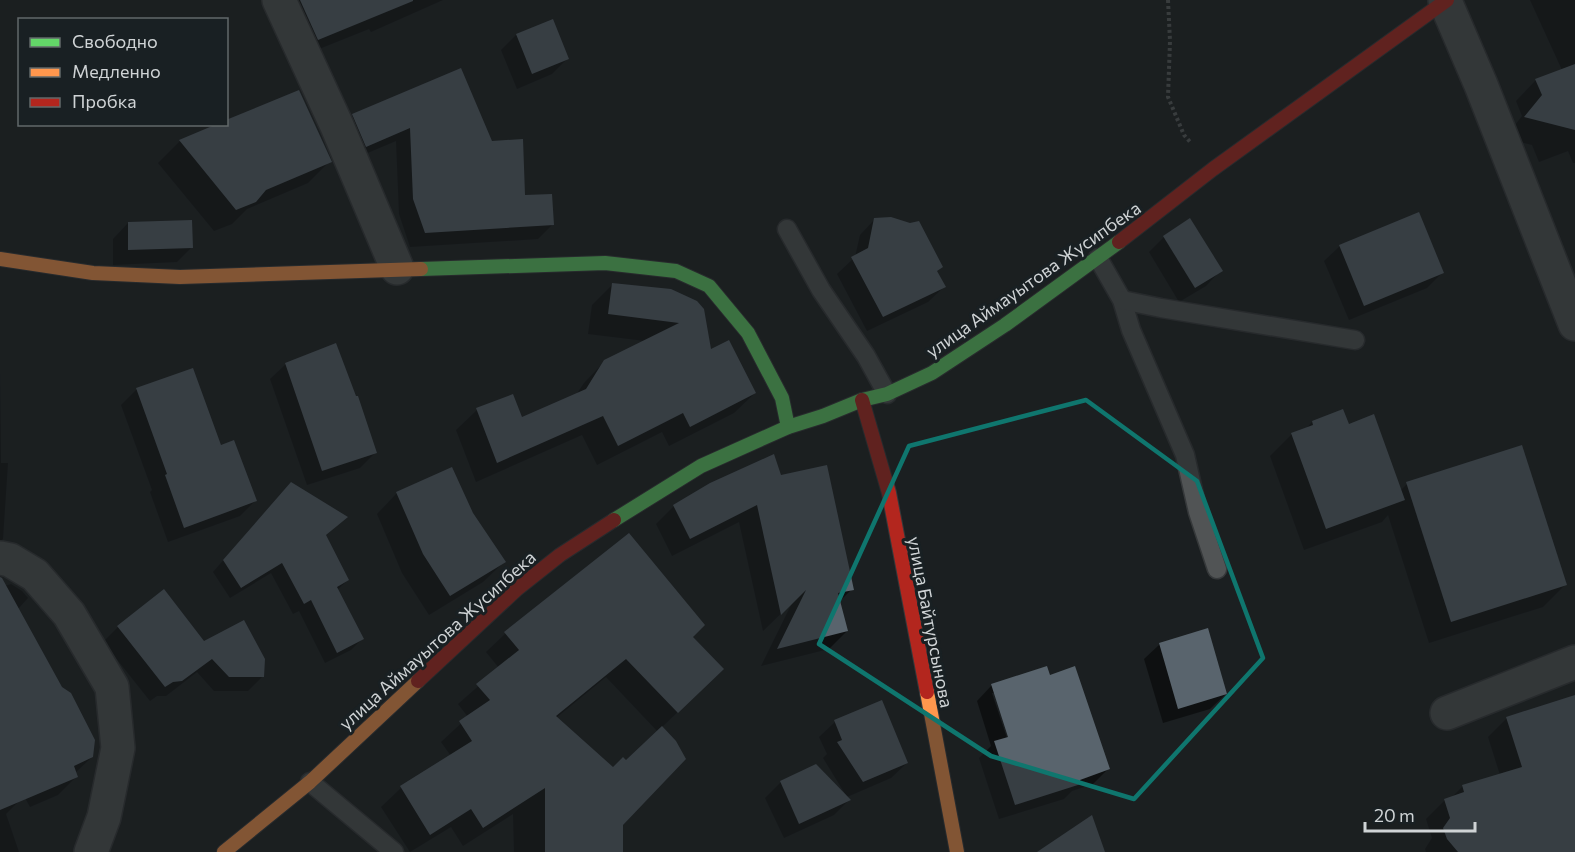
<svg xmlns="http://www.w3.org/2000/svg" width="1575" height="852" viewBox="0 0 1575 852" font-family="Commissioner,sans-serif">
	<style>
		.shadow { fill: #0007; fill-rule: evenodd }
		.building { fill: #59646d }
		.lines { fill: none; stroke-linecap: round; stroke-linejoin: round }
		.lane-casing { stroke: #36393b; stroke-width: 21 }
		.street-casing { stroke: #36393b; stroke-width: 36 }
		.fast-casing { stroke: #36393b; stroke-width: 16 }
		.slow-casing { stroke: #36393b; stroke-width: 16 }
		.jam-casing { stroke: #36393b; stroke-width: 16 }
		.path { stroke: #5c5f60; stroke-width: 4; stroke-dasharray: 3 3; stroke-linecap: butt }
		.lane { stroke: #515455; stroke-width: 18 }
		.street { stroke: #515455; stroke-width: 33 }
		.fast { stroke: #63d668; stroke-width: 14 }
		.slow { stroke: #ff974d; stroke-width: 14 }
		.jam { stroke: #b3261e; stroke-width: 14 }
		.marked { fill: none; stroke: #0f766e; stroke-width: 4.5; stroke-linejoin: round }
		.labels { text-anchor: middle; dominant-baseline: central; stroke-width: 6; stroke-linejoin: round; paint-order: stroke }
		.street-label { font-size: 18px; fill: #cfd3d5; stroke: #192023 }
	</style>
	<rect width="100%" height="100%" fill="#1b1f21"/>
	<g class="shadow">
		<polygon points="274,0 443,0 371,32 369,29 299,57"/>
		<polygon points="1530,0 1575,0 1575,163 1573,163 1568,151 1539,162 1532,145 1505,138 1522,116 1516,101 1536,80 1562,70"/>
		<polygon points="516,35 567,59 552,74 517,89 501,50"/>
		<polygon points="353,116 491,142 524,197 552,225 538,239 410,247 399,214 396,141 351,160 339,130"/>
		<polygon points="180,141 330,161 308,183 247,209 232,224 214,231 158,163"/>
		<polygon points="875,219 910,225 944,287 928,302 867,331 837,274 855,257 860,235"/>
		<polygon points="128,223 192,247 177,262 113,265 113,239"/>
		<polygon points="1164,237 1221,270 1206,286 1179,302 1149,252"/>
		<polygon points="1340,246 1443,272 1427,288 1349,320 1324,261"/>
		<polygon points="613,284 696,303 710,351 755,393 734,413 669,446 662,432 597,465 582,435 476,482 456,430 477,410 521,419 576,395 584,383 605,361 645,341 588,334 592,305"/>
		<polygon points="286,364 376,452 360,468 307,485 270,379"/>
		<polygon points="0,373 1,463 8,463 3,539 0,542"/>
		<polygon points="137,389 220,447 255,501 240,516 168,542 150,492 152,490 121,405"/>
		<polygon points="1312,422 1348,426 1400,491 1407,484 1565,585 1543,607 1429,643 1388,515 1382,522 1304,550 1270,456 1292,434 1305,430"/>
		<polygon points="780,477 852,589 839,602 847,631 829,649 761,666 792,603 763,631 739,522 672,556 656,524 674,506"/>
		<polygon points="397,493 472,514 504,562 483,582 429,615 402,573 377,514"/>
		<polygon points="280,495 334,528 325,536 348,580 337,590 362,639 351,650 325,663 299,611 293,614 271,573 230,598 213,572"/>
		<polygon points="0,578 5,586 11,584 22,591 28,598 18,609 92,757 75,773 77,776 58,795 30,807 0,752"/>
		<polygon points="118,627 204,643 263,676 248,691 214,691 197,672 166,696 157,696 150,701 103,642"/>
		<path d="M506 633 691 637 703 688 661 728 621 825 622 852H514L513 814 463 846 451 827 410 852 381 807 401 788 451 756 441 742 468 717 458 704 499 668 486 652ZM606 677 658 732 626 762 613 769 556 718Z"/>
		<polygon points="1160,644 1226,694 1210,709 1163,723 1144,659"/>
		<path d="M1049 677 1108 769 1093 784 1072 791 1064 799 999 819 979 758 991 746 977 701 992 685ZM992 693H996L1012 743 1009 744Z"/>
		<polygon points="881,702 907,763 891,778 847,797 823,758 827,754 819,737 835,722"/>
		<polygon points="1575,704 1575,852 1426,852 1425,849 1432,838 1426,819 1445,800 1451,798 1463,786 1500,775 1488,737 1507,718"/>
		<polygon points="0,775 19,801 6,814 19,852 0,852"/>
		<polygon points="781,782 849,800 834,815 784,838 765,798"/>
	</g>
	<g class="building">
		<polygon points="300,0 413,0 413,1 318,40"/>
		<polygon points="553,19 569,59 532,74 516,34"/>
		<polygon points="1575,64 1575,130 1524,117 1542,95 1535,79"/>
		<polygon points="461,68 492,141 523,139 525,195 552,194 554,225 425,233 413,199 410,128 366,147 352,114"/>
		<polygon points="299,90 332,162 266,190 256,202 236,210 179,140 217,124 226,124 226,120"/>
		<polygon points="1419,212 1444,273 1364,306 1339,245"/>
		<polygon points="891,217 910,223 919,221 943,267 937,271 946,287 883,317 851,257 868,248 874,218"/>
		<polygon points="1190,218 1223,271 1195,288 1163,236"/>
		<polygon points="192,220 193,248 128,250 128,222"/>
		<polygon points="612,283 671,289 697,301 704,309 711,349 729,340 756,393 690,427 683,413 618,446 603,416 497,463 476,408 513,394 522,417 586,389 604,360 679,323 608,314"/>
		<polygon points="336,343 356,396 358,396 377,453 322,471 285,363"/>
		<polygon points="193,368 221,445 234,440 257,501 184,528 165,475 167,474 136,388"/>
		<polygon points="1343,409 1349,424 1374,414 1405,500 1326,529 1291,433 1313,425 1312,421"/>
		<polygon points="1522,445 1567,585 1451,622 1406,482"/>
		<polygon points="774,454 781,475 827,465 854,590 838,593 848,631 777,649 806,590 781,615 757,505 690,539 673,505 710,483"/>
		<polygon points="452,467 473,513 506,562 450,596 423,554 396,492"/>
		<polygon points="291,482 348,517 326,535 349,580 337,587 364,639 337,653 311,600 304,604 282,563 241,588 223,560"/>
		<polygon points="629,533 705,625 693,637 724,669 678,713 626,659 556,716 613,767 623,757 626,760 662,726 676,741 686,759 623,825 623,852 545,852 545,788 483,828 471,809 430,835 400,786 472,741 459,721 490,700 476,684 519,650 504,632"/>
		<polygon points="0,577 2,578 62,687 71,693 95,740 93,757 74,766 78,777 0,810"/>
		<polygon points="164,589 204,641 244,620 265,659 264,677 229,677 212,659 182,681 173,682 165,687 117,626"/>
		<polygon points="1208,628 1227,694 1178,709 1159,643"/>
		<polygon points="1047,666 1050,675 1075,666 1110,769 1080,780 1081,784 1015,805 994,741 1008,737 991,684"/>
		<polygon points="1575,695 1575,852 1458,852 1447,839 1443,828 1450,818 1444,799 1464,792 1462,785 1522,767 1506,717"/>
		<polygon points="882,700 908,763 863,782 837,742 842,740 834,720"/>
		<polygon points="816,764 851,800 799,824 780,781"/>
		<polygon points="1092,815 1105,852 1037,852"/>
	</g>
	<g class="lines">
		<g class="lane-casing">
			<g id="lane">
				<polyline points="787,229 821,290 866,356 887,394"/>
				<polyline points="1098,258 1122,300 1131,330 1185,455 1198,512 1217,569"/>
				<polyline points="1122,300 1161,308 1355,340"/>
				<polyline points="310,782 394,852"/>
			</g>
		</g>
		<g class="street-casing">
			<g id="street">
				<polyline points="279,0 337,126 397,268"/>
				<polyline points="1445,1 1481,85 1575,324"/>
				<polyline points="0,558 10,560 35,575 69,614 112,687 118,748 104,817 91,852"/>
				<polyline points="1447,713 1575,662"/>
			</g>
		</g>
		<g class="fast-casing">
			<g id="fast">
				<polyline points="421,269 605,263 676,271 709,286 748,333 782,398 788,427"/>
				<polyline points="614,520 701,466 788,427 823,416 862,400 887,394 932,373 1005,325 1119,242"/>
			</g>
		</g>
		<g class="slow-casing">
			<g id="slow">
				<polyline points="0,259 93,273 180,277 421,269"/>
				<polyline points="927,692 957,852"/>
				<polyline points="224,852 310,782 418,681"/>
			</g>
		</g>
		<g class="jam-casing">
			<g id="jam">
				<polyline points="1119,242 1213,169 1447,0"/>
				<polyline points="862,400 889,493 927,692"/>
				<polyline points="418,681 517,589 560,555 614,520"/>
			</g>
		</g>
		<polyline class="path" points="1168,0 1170,41 1168,97 1184,135 1191,143"/>
		<use href="#lane" class="lane"/>
		<use href="#street" class="street"/>
		<use href="#fast" class="fast"/>
		<use href="#slow" class="slow"/>
		<use href="#jam" class="jam"/>
	</g>
	<path d="M0 0H1575V852H0ZM1086 400 1197 481 1263 658 1134 799 991 756 819 644 909 446Z" fill="#1b1f21" fill-opacity=".55" fill-rule="evenodd"/>
	<path class="marked" d="M1086 400 1197 481 1263 658 1134 799 991 756 819 644 909 446Z"/>
	<g class="labels">
		<g class="street-label">
			<text transform="translate(1033 279) rotate(-35)">улица Аймауытова Жусипбека</text>
			<text transform="translate(931 622) rotate(79)">улица Байтурсынова</text>
			<text transform="translate(437 640) rotate(-42)">улица Аймауытова Жусипбека</text>
		</g>
	</g>
	<rect x="18" y="18" width="210" height="108" fill="#192023" stroke="#62686a" stroke-width="1.5"/>
	<rect x="30" y="38" width="30" height="9" fill="#63d668" stroke="#62686a" stroke-width="1.5"/>
	<text x="72" y="48" font-size="18" fill="#cfd3d5">Свободно</text>
	<rect x="30" y="68" width="30" height="9" fill="#ff974d" stroke="#62686a" stroke-width="1.5"/>
	<text x="72" y="78" font-size="18" fill="#cfd3d5">Медленно</text>
	<rect x="30" y="98" width="30" height="9" fill="#b3261e" stroke="#62686a" stroke-width="1.5"/>
	<text x="72" y="108" font-size="18" fill="#cfd3d5">Пробка</text>
	<path d="M1365 822v9h110v-9" fill="none" stroke="#cfd3d5" stroke-width="3"/>
	<text x="1374" y="822" font-size="18" fill="#cfd3d5" stroke="#192023" stroke-width="4.5" paint-order="stroke">20 m</text>
</svg>
